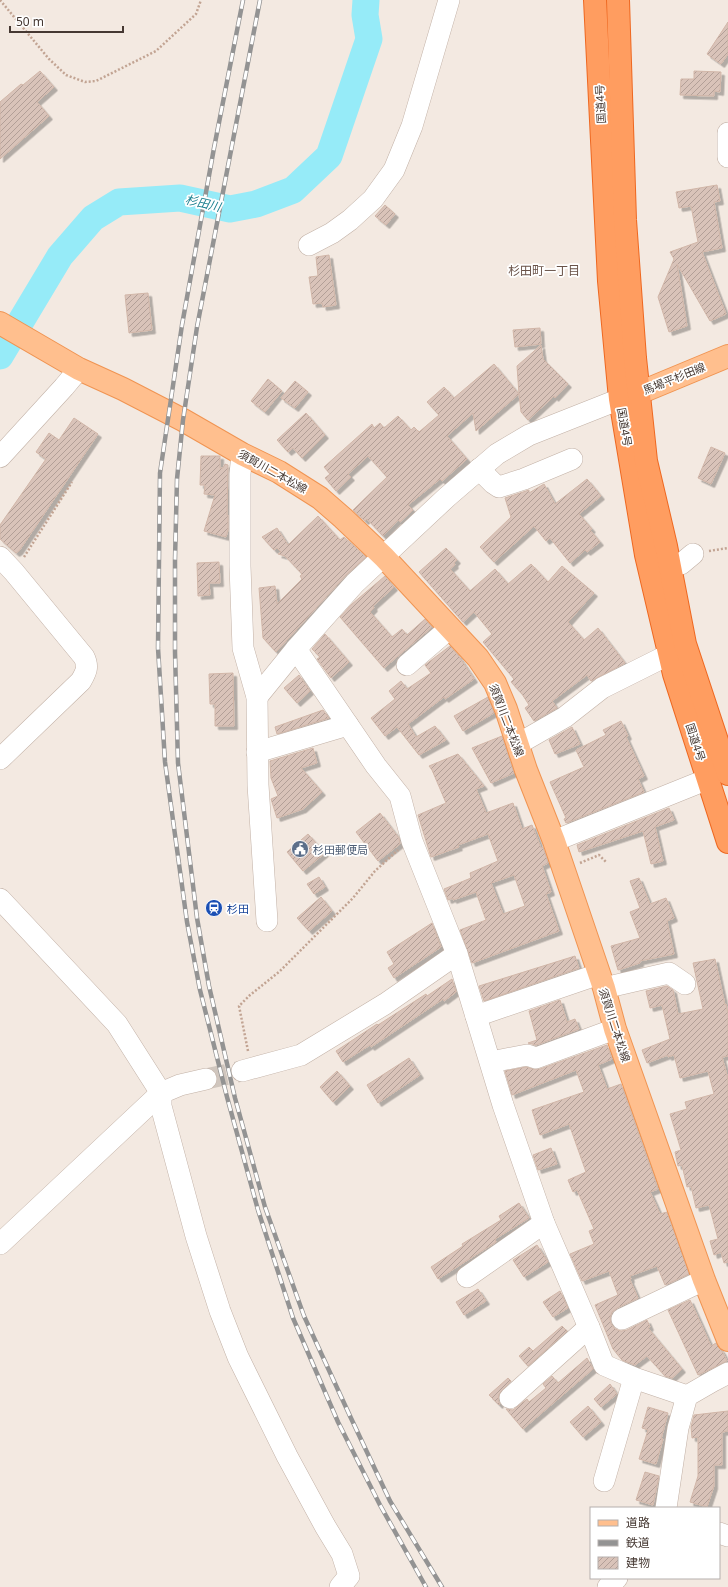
<svg xmlns="http://www.w3.org/2000/svg" width="728" height="1587" viewBox="0 0 728 1587" font-family="'Noto Sans','Noto Sans JP',sans-serif">
	<style>
		.lines { fill: none; stroke-linecap: round; stroke-linejoin: round }
		.river { stroke: #96ebf8; stroke-width: 27 }
		.building { fill: url(#building-hatch); stroke: #d1b6a8; fill-rule: evenodd; filter: url(#shadow) }
		.minor-tunnel { stroke: #d0c6be; stroke-width: 21; stroke-dasharray: 21 10; stroke-linecap: butt }
		.minor-casing { stroke: #c2b1a6; stroke-width: 22 }
		.major-casing { stroke: #f09452; stroke-width: 24 }
		.highway-casing { stroke: #ee6821; stroke-width: 24 }
		.path { stroke: #c2a493; stroke-width: 2.5; stroke-dasharray: 2 2; stroke-linecap: butt }
		.minor { stroke: #fff; stroke-width: 21 }
		.major { stroke: #ffbf8e; stroke-width: 22 }
		.highway { stroke: #ff9d60; stroke-width: 22 }
		.rail-casing { stroke: #939393; stroke-width: 4.5 }
		.rail { stroke: #fff; stroke-width: 3; stroke-dasharray: 9; stroke-linecap: butt }
		.labels { text-anchor: middle; dominant-baseline: central; stroke-width: 3.5; stroke-linejoin: round; paint-order: stroke }
		.street-label { font-size: 11px; fill: #453832; stroke: #fff }
		.service-label { font-size: 11px; fill: #4e5e75; stroke: #fff; text-anchor: start }
		.transit-label { font-size: 11px; fill: #164399; stroke: #fff; text-anchor: start }
		.water-label { font-size: 12px; font-style: italic; fill: #1d8090; stroke: #fff }
		.neighbourhood-label { font-size: 12px; fill: #695248; stroke: #fff }
	</style>
	<defs>
		<pattern id="building-hatch" width="6" height="6" patternUnits="userSpaceOnUse"><rect width="6" height="6" fill="#d9c3b9"/><path d="M-1 1l2-2M0 6l6-6M5 7l2-2" fill="none" stroke="#b29f97"/></pattern>
		<filter id="shadow"><feDropShadow dx="3.5" dy="3.5" stdDeviation="0" flood-color="#0004"/></filter>
	</defs>
	<rect width="100%" height="100%" fill="#f3e9e1"/>
	<g class="lines">
		<polyline class="river" points="0,356 60,256 93,218 119,202 180,198 230,209 256,204 293,190 329,156 369,39 365,15 366,0"/>
	</g>
	<g class="building">
		<polygon points="728,22 728,54 721,64 707,54"/>
		<polygon points="40,71 54,87 37,102 49,116 0,159 0,102 21,84 23,85"/>
		<polygon points="694,71 721,72 720,92 714,91 714,96 680,95 681,79 694,79"/>
		<polygon points="717,185 720,201 714,202 722,248 702,252 726,314 710,321 677,264 687,326 669,332 658,297 674,259 670,252 698,242 691,206 679,208 676,192"/>
		<polygon points="385,205 395,214 386,225 375,216"/>
		<polygon points="329,255 336,305 323,307 322,303 313,304 309,277 318,276 316,257"/>
		<polygon points="148,293 152,330 129,333 125,295"/>
		<polygon points="540,328 541,344 515,347 513,330"/>
		<polygon points="541,345 543,359 568,384 555,398 554,396 528,420 521,412 519,394 476,431 473,413 447,436 467,459 442,481 440,479 408,505 413,510 400,522 398,520 383,536 367,519 365,521 353,510 387,477 368,456 348,474 351,477 336,491 325,478 330,474 324,467 372,424 374,428 380,423 384,428 398,416 411,430 414,427 419,432 439,415 427,402 444,387 454,398 494,364 519,394 517,366"/>
		<polygon points="268,379 282,391 265,412 251,401"/>
		<polygon points="295,381 308,392 295,408 281,398"/>
		<polygon points="306,413 325,435 302,458 293,448 288,452 277,440"/>
		<polygon points="74,418 98,434 19,551 16,553 0,539 0,525 46,459 36,452 49,433 59,440"/>
		<polygon points="711,447 725,453 711,484 698,478"/>
		<polygon points="201,456 220,456 220,468 223,468 225,464 228,465 227,515 228,515 228,530 226,537 204,531 215,495 204,494 205,485 200,485"/>
		<polygon points="587,479 601,496 579,514 592,529 590,530 600,542 587,552 585,550 570,563 550,538 546,541 534,526 494,562 480,547 511,517 505,498 529,490 529,493 544,484 555,504"/>
		<polygon points="318,516 340,540 344,537 366,557 346,575 276,652 263,638 259,588 275,586 277,604 302,579 300,576 302,574 285,556 278,554 281,552 277,548 274,550 262,537 277,528 288,545"/>
		<polygon points="446,548 457,560 454,563 455,565 450,569 470,591 495,569 508,584 531,564 548,582 562,566 594,593 568,622 584,640 598,628 625,663 591,681 587,675 552,701 557,708 534,721 525,708 529,705 522,694 511,682 514,679 483,642 492,634 474,612 463,622 419,572"/>
		<polygon points="219,562 220,583 209,583 210,595 198,596 197,563"/>
		<polygon points="385,576 394,587 373,606 374,608 370,612 392,637 402,629 407,635 425,619 432,627 384,668 340,617 352,604"/>
		<polygon points="325,634 349,662 331,678 317,659 320,657 312,649"/>
		<polygon points="450,646 458,655 474,679 445,699 444,697 408,724 416,737 435,726 446,740 419,755 397,727 385,736 371,718 395,699 389,691 401,681 407,689 431,673 425,665"/>
		<polygon points="233,673 234,726 215,726 215,704 210,704 209,674"/>
		<polygon points="299,675 310,691 297,703 284,688"/>
		<polygon points="488,697 494,713 463,731 454,716"/>
		<polygon points="323,710 329,718 277,734 275,727"/>
		<polygon points="621,721 628,736 626,737 644,776 638,779 644,792 566,823 564,819 566,818 550,782 584,767 576,750 606,735 603,730"/>
		<polygon points="572,727 580,744 555,754 549,740"/>
		<polygon points="502,736 514,773 491,783 472,748"/>
		<polygon points="313,748 317,763 301,768 322,792 303,809 277,818 271,799 278,796 271,778 270,761"/>
		<path d="M458 754 484 786 476 789 486 813 513 803 522 829 532 825 541 848 543 847 548 863 542 866 551 892 546 894 559 931 472 963 460 930 486 920 476 892 453 900V898L448 900 444 889 471 878 470 873 498 861 488 834 458 845 459 847 431 857 418 815 446 803 432 770 429 766ZM514 875 525 906 503 914 491 883Z"/>
		<polygon points="669,808 674,820 655,827 663,861 651,864 643,831 579,852 577,845"/>
		<polygon points="380,813 399,838 400,844 378,861 356,832"/>
		<polygon points="308,834 325,853 303,871 287,852"/>
		<polygon points="319,877 325,887 314,894 307,884"/>
		<polygon points="639,878 650,904 666,898 674,918 667,921 674,954 640,961 640,963 618,970 611,946 640,938 630,912 640,908 630,881"/>
		<polygon points="321,897 332,911 309,931 297,918"/>
		<polygon points="432,923 441,947 394,978 388,968 394,964 387,952"/>
		<polygon points="575,956 579,968 484,1001 479,986"/>
		<polygon points="715,959 725,1005 726,1004 728,1013 728,1056 722,1057 728,1079 728,1262 724,1263 721,1252 714,1255 710,1241 718,1239 709,1205 696,1208 691,1186 687,1187 682,1165 678,1166 675,1152 681,1150 670,1114 687,1109 685,1102 714,1094 708,1071 680,1078 674,1055 668,1057 668,1055 647,1063 642,1050 670,1039 662,1005 650,1008 646,991 667,986 673,990 678,1014 703,1009 693,963"/>
		<polygon points="452,979 456,992 444,1001 443,999 371,1047 370,1045 343,1062 336,1051 377,1024 378,1025 426,994 427,996"/>
		<polygon points="560,1000 567,1022 575,1019 579,1029 536,1045 528,1043 537,1040 529,1011"/>
		<polygon points="607,1045 612,1059 598,1065 607,1089 621,1084 658,1189 650,1192 660,1214 667,1212 689,1274 665,1285 657,1266 630,1276 631,1279 630,1280 638,1298 617,1308 612,1312 610,1318 611,1324 615,1329 621,1331 627,1330 647,1320 650,1327 648,1328 682,1369 672,1378 665,1376 647,1356 635,1365 622,1360 613,1349 595,1305 618,1295 609,1271 582,1281 570,1254 594,1244 589,1231 594,1229 577,1190 573,1192 568,1180 586,1172 569,1124 540,1135 532,1110 584,1092 576,1070 512,1095 505,1071 526,1067 533,1069 540,1069"/>
		<polygon points="409,1058 420,1075 378,1103 367,1085"/>
		<polygon points="337,1071 350,1086 333,1102 320,1087"/>
		<polygon points="551,1148 557,1164 538,1170 533,1155"/>
		<polygon points="519,1203 529,1218 495,1239 496,1242 438,1279 431,1267 463,1246 462,1244 501,1220 499,1216"/>
		<polygon points="537,1245 548,1262 524,1277 513,1260"/>
		<polygon points="478,1289 486,1301 464,1315 456,1302"/>
		<polygon points="560,1291 568,1308 553,1317 543,1302"/>
		<polygon points="690,1300 711,1346 716,1343 722,1351 727,1361 698,1375 668,1310"/>
		<polygon points="562,1326 567,1331 528,1366 519,1356 529,1347 533,1351"/>
		<polygon points="587,1358 593,1369 523,1429 506,1409 513,1410 527,1399 529,1402 546,1388 543,1384 552,1376 558,1383"/>
		<polygon points="508,1378 511,1381 499,1394 498,1400 500,1404 499,1405 489,1395"/>
		<polygon points="610,1384 617,1394 601,1407 594,1399"/>
		<polygon points="588,1406 601,1422 583,1437 570,1422"/>
		<polygon points="648,1407 668,1413 661,1439 663,1439 656,1464 639,1459 648,1430 642,1428"/>
		<polygon points="728,1411 728,1431 722,1432 722,1465 714,1465 714,1486 707,1507 690,1502 698,1476 698,1437 692,1438 691,1427 694,1415"/>
		<polygon points="645,1472 659,1476 653,1505 636,1500"/>
	</g>
	<g class="lines">
		<polyline class="minor-tunnel" points="206,1079 242,1071"/>
		<g class="minor-casing">
			<g id="minor">
				<polyline points="728,133 728,157"/>
				<polyline points="309,245 332,233 350,220 373,199 394,170 412,126 449,0"/>
				<polyline points="242,454 240,474 240,566 243,648 257,697 258,785 267,921"/>
				<polyline points="0,457 64,387 79,369"/>
				<polyline points="479,469 493,483 499,487 524,479 572,459"/>
				<path d="M0 557 14 572 84 657C89 667 86 672 81 681L0 759"/>
				<polyline points="670,566 681,564 693,554"/>
				<polyline points="296,649 376,766 400,796 412,841 457,954 503,1105 544,1223 591,1332 604,1365 634,1378 687,1396"/>
				<polyline points="407,665 450,628"/>
				<polyline points="257,697 296,649 355,583 447,497 497,454 529,435 620,399"/>
				<polyline points="518,744 565,717 602,688 670,654"/>
				<polyline points="257,752 348,725"/>
				<polyline points="554,841 708,779"/>
				<polyline points="0,899 117,1024 161,1093 161,1106 196,1236 220,1311 238,1357 287,1456 325,1526 342,1554 349,1576 340,1587"/>
				<polyline points="604,988 669,973 685,984"/>
				<polyline points="476,1016 599,974"/>
				<polyline points="491,1062 527,1055 536,1058 615,1029"/>
				<polyline points="242,1071 301,1055 385,1004 457,954"/>
				<polyline points="0,1244 161,1093 180,1085 206,1079"/>
				<polyline points="467,1277 544,1223"/>
				<polyline points="622,1319 704,1280"/>
				<polyline points="510,1398 589,1327"/>
				<polyline points="604,1481 634,1378"/>
				<polyline points="666,1508 678,1428 687,1396 713,1381 728,1373"/>
				<polyline points="719,1533 728,1536"/>
				<polyline points="608,1587 617,1578"/>
			</g>
		</g>
		<g class="major-casing">
			<g id="major">
				<polyline points="0,323 79,369 123,389 183,420 242,454 279,472 320,498 343,518 384,557 478,658 495,683 506,709 526,770 554,841 604,988 615,1029 704,1280 728,1340"/>
				<polyline points="621,398 639,393 728,356"/>
			</g>
		</g>
		<g class="highway-casing">
			<g id="highway">
				<polyline points="595,0 609,281 620,399 646,555 674,674 728,842"/>
				<polyline points="618,0 625,220 635,358 646,461 666,546 685,644 728,774"/>
			</g>
		</g>
		<g class="path">
			<polyline points="0,0 49,59 66,75 85,82 96,81 156,51 196,14 201,0"/>
			<polyline points="709,551 728,548"/>
			<polyline points="24,557 72,482"/>
			<polyline points="580,863 599,855 607,863"/>
			<polyline points="248,1051 239,1006 250,995 280,971 353,898 375,871 398,850"/>
		</g>
		<use href="#minor" class="minor"/>
		<use href="#major" class="major"/>
		<use href="#highway" class="highway"/>
		<g class="rail-casing">
			<g id="rail">
				<polyline points="243,0 214,148 182,325 160,473 158,648 165,762 187,922 200,990 227,1097 258,1210 293,1318 338,1422 380,1505 426,1587"/>
				<polyline points="260,0 197,327 183,420 177,479 175,560 175,652 178,763 197,918 209,986 235,1098 265,1207 304,1316 350,1416 390,1501 442,1587"/>
			</g>
		</g>
		<use href="#rail" class="rail"/>
	</g>
	<defs>
		<g id="civic-disc" transform="scale(0.9)"><circle r="9.5" fill="#5c6f8a" stroke="#fff"/><path d="M-.6-6.5H3V-4.5H.6V-3L4-1V1h2V6H-6V1h2V-1L-.6-3ZM-1.2 2.5V6h2.4V2.5Z" fill="#fff"/></g>
		<g id="station-disc" transform="scale(0.9)"><circle r="9.5" fill="#1a4fb4" stroke="#fff"/><path d="M-3-6H3Q5-6 5-4V2Q5 4 3 4L4.5 6H3L1.5 4h-3L-3 6H-4.5L-3 4Q-5 4-5 2V-4Q-5-6-3-6ZM-3.5-4v3h7v-3ZM-3.5 1v1.5H-2V1ZM2 1v1.5H3.5V1Z" fill="#fff"/></g>
	</defs>
	<g fill-rule="evenodd">
		<use href="#civic-disc" x="300" y="849"/>
		<use href="#station-disc" x="214" y="908"/>
	</g>
	<g class="labels">
		<g class="street-label">
			<text transform="translate(600 104) rotate(-93)">国道4号</text>
			<text transform="translate(674 378) rotate(-22)">馬場平杉田線</text>
			<text transform="translate(625 427) rotate(80)">国道4号</text>
			<text transform="translate(273 471) rotate(29)">須賀川二本松線</text>
			<text transform="translate(507 720) rotate(69)">須賀川二本松線</text>
			<text transform="translate(696 742) rotate(72)">国道4号</text>
			<text transform="translate(615 1025) rotate(72)">須賀川二本松線</text>
		</g>
		<g class="service-label">
			<text x="313" y="849">杉田郵便局</text>
		</g>
		<g class="transit-label">
			<text x="227" y="908">杉田</text>
		</g>
		<g class="water-label">
			<text transform="translate(203 203) rotate(13)">杉田川</text>
		</g>
		<g class="neighbourhood-label">
			<text x="544" y="270">杉田町一丁目</text>
		</g>
	</g>
	<rect x="590" y="1507" width="130" height="72" fill="#ffffff" stroke="#b5afad"/>
	<rect x="598" y="1520" width="20" height="6" fill="#ffbf8e" stroke="#b5afad"/>
	<text x="626" y="1527" font-size="12" fill="#453832">道路</text>
	<rect x="598" y="1540" width="20" height="6" fill="#939393" stroke="#b5afad"/>
	<text x="626" y="1547" font-size="12" fill="#453832">鉄道</text>
	<rect x="598" y="1557" width="20" height="12" fill="url(#building-hatch)" stroke="#b5afad"/>
	<text x="626" y="1567" font-size="12" fill="#453832">建物</text>
	<path d="M10 26v6h113v-6" fill="none" stroke="#453832" stroke-width="2"/>
	<text x="16" y="26" font-size="12" fill="#453832" stroke="#ffffff" stroke-width="3" paint-order="stroke">50 m</text>
</svg>
